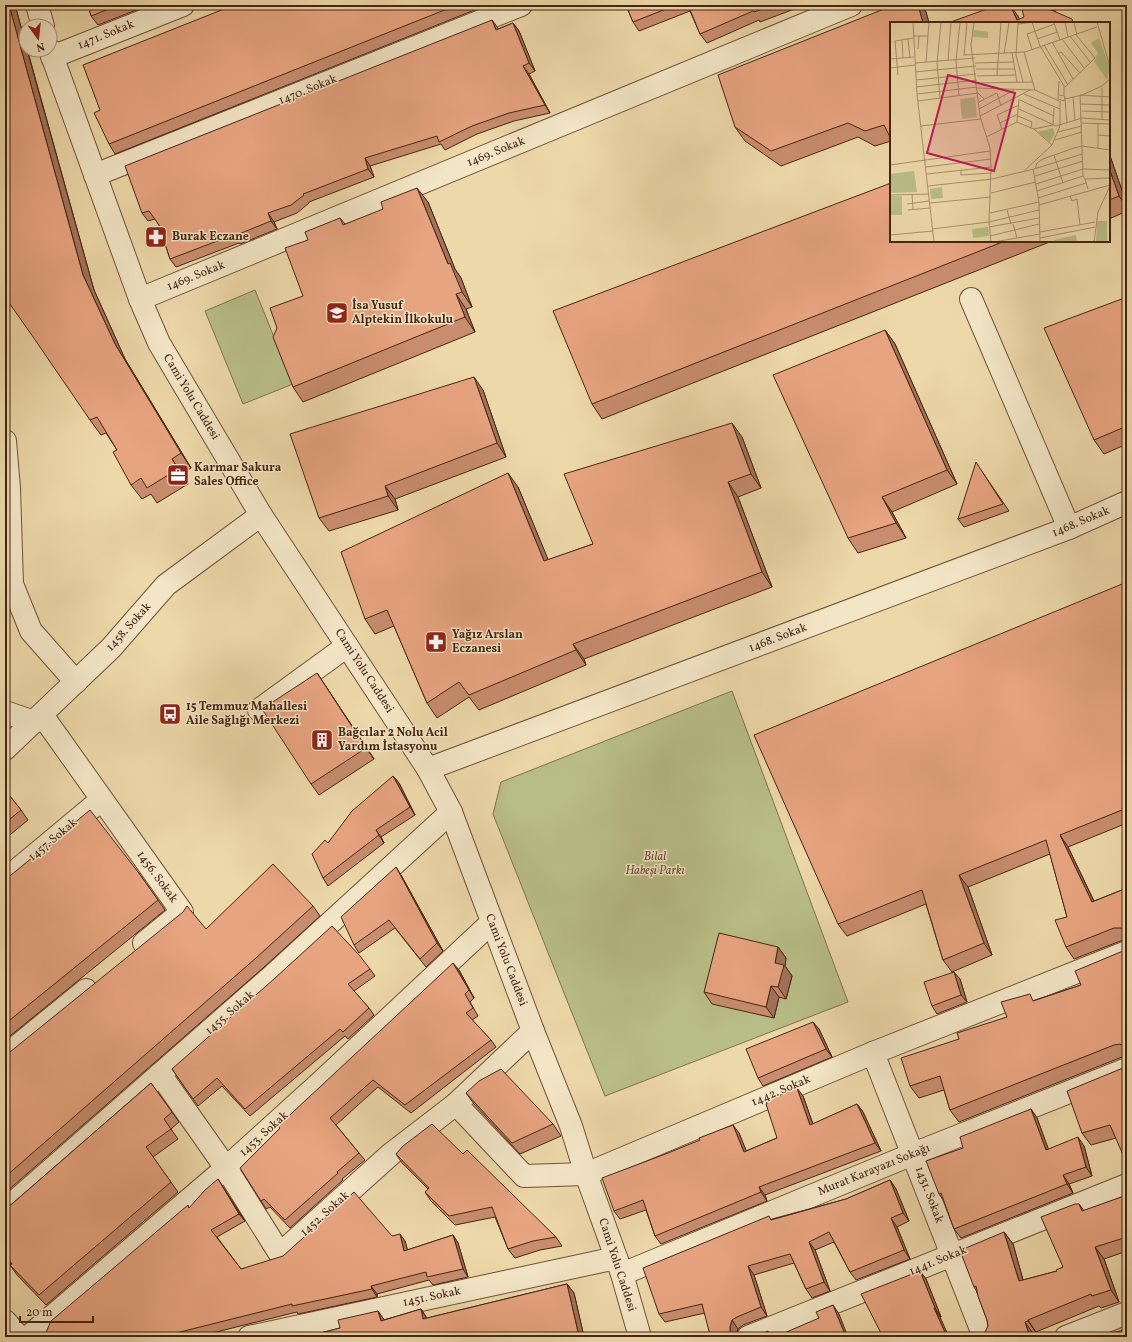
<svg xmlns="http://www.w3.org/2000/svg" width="1132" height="1342" viewBox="0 0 1132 1342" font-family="Vollkorn,serif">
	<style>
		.green { fill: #b9be87; stroke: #80724e }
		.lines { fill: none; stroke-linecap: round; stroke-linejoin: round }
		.minor-casing { stroke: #705239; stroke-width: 24 }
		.minor { stroke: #f3e6c7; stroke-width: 22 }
		.wall { fill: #c78d6e; stroke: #472514 }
		.shaded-wall { fill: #a2735a; stroke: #472514 }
		.building { fill: #e7a480; stroke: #472514 }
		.labels { text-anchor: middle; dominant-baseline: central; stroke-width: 3; stroke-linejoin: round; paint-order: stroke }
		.street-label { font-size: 12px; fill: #472514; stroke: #f3e6c7 }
		.poi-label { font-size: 12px; font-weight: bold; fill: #472514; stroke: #f3e6c7; text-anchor: start }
		.park-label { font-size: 12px; font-style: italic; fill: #644b31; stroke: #f3e6c7 }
		.inset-road { fill: none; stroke: #ab906d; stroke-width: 1 }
		.view { fill: #c2185b; fill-opacity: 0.15; stroke: #c2185b; stroke-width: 2 }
		.inset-edge { fill: none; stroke: #472514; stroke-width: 2 }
	</style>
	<rect width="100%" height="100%" fill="#edd8a9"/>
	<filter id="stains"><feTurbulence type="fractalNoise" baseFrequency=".005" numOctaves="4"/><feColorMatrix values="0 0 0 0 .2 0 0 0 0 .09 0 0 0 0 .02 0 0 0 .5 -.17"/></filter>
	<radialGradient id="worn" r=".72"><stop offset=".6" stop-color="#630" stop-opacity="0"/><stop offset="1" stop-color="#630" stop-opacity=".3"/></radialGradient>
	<g class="green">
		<polygon points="255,290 293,384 243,404 205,311"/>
		<polygon points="732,691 848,1002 605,1096 493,814 501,782"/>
	</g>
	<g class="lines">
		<g class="minor-casing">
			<g id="minor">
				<polyline points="37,5 43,26"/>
				<polyline points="50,50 140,299 159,343 261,515 428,769 451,812 533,1031 571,1126 586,1174 622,1274 640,1337"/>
				<polyline points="52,57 183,5"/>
				<polyline points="95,175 521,5"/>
				<polyline points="140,299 851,5"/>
				<polyline points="971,299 1069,528"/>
				<polyline points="5,441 9,488 12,584 31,631 76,682"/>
				<polyline points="259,710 347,646"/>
				<polyline points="5,712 34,722"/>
				<polyline points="42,715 182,912 144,943"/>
				<polyline points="5,749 111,648 166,585 261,515"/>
				<polyline points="428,769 1069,528 1127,502"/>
				<polyline points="5,880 101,800"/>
				<polyline points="873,1053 984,1337"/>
				<polyline points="5,1056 86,990"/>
				<polyline points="160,1074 226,1168 280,1254 391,1154 456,1104 533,1031"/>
				<polyline points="456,1104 524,1176 586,1174 873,1053 1127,952"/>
				<polyline points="5,1210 271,977 451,812"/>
				<polyline points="622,1274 913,1154 1127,1069"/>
				<polyline points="5,1321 19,1337"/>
				<polyline points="28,1337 226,1168 321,1082 492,922"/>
				<polyline points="249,1337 616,1258"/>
				<polyline points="748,1337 1127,1185"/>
				<polyline points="1066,1337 1127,1313"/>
			</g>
		</g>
		<use href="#minor" class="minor"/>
	</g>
	<g class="wall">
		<polygon points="5,5 15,5 94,290 125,359 191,468 182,474 188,484 157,503 151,494 142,499 131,485 117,450 106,433 101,435 90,420 8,276"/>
		<polygon points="88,5 149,5 98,25 91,16"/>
		<polygon points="229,5 487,5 115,154 109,144 100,110"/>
		<polygon points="626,5 805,5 760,22 759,20 707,43 700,34 690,11 639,31 633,22"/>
		<polygon points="894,5 921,5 926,12 929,23 891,23 891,141 875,146 858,137 781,166 745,141 735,127"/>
		<polygon points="513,23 519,31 535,71 529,74 550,113 514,121 477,134 445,150 441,144 370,166 374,177 309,202 309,203 297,213 274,222 277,229 240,244 239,243 176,267 170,259 159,225 155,219 148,221 142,213 498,28 498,29"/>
		<polygon points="1109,153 1127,205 1127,211 1109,219"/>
		<polygon points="428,202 455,269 461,278 472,307 466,309 475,332 303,402 293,387 303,296 308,240 340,218 345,224"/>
		<polygon points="891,241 1052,241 602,419 592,404"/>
		<polygon points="1127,297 1127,444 1104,454 1094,440"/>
		<polygon points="885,330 895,344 957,484 892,512 906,538 858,553 848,538"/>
		<polygon points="483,390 506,457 395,499 398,510 329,531 319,518"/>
		<polygon points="742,437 761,488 738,497 772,587 584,659 586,665 479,710 469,697 437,718 427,703 394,626 375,634 365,619 518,487 548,560 593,544"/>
		<polygon points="981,470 1009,511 964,527 958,519"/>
		<polygon points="1127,582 1127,823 1068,847 1094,901 1127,888 1127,940 1123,940 1074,959 1066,947 1067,917 1050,854 968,887 992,955 952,972 943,960 926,904 847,936 838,924"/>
		<polygon points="317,673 374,759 319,795 311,784"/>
		<polygon points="393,776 399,783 415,815 381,837 384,843 328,886 323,878 328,843"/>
		<polygon points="5,790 21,810 28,820 5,839"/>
		<polygon points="138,872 165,910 5,1040 5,880"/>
		<polygon points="401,875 443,951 426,967 395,928 359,953 354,945"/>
		<polygon points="313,906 320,916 263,968 5,1193 5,1056 206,929"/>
		<polygon points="778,947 786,958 785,966 792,976 786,999 779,997 774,1018 712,1004 704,992"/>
		<polygon points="1127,948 1127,1057 1122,1057 959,1122 950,1110 944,1090 919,1098 910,1086 959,1039 1007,1017 1035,1000 1081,985"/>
		<polygon points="370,969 375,976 354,991 369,1008 374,1015 348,1039 345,1036 250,1116 222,1086 198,1106 172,1069"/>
		<polygon points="459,970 474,998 470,1002 478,1016 472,1020 491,1040 496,1047 411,1113 378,1087 336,1125 359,1153 365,1160 342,1179 343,1180 290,1228 270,1207 266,1209 261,1201 280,1128 278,1126"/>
		<polygon points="960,979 967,1002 937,1014 932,1006"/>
		<polygon points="819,1029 832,1057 763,1086 758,1078"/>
		<polygon points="1123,1068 1116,1138 1091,1145 1082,1133"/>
		<polygon points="151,1083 179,1122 171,1129 178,1139 153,1157 178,1192 46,1305 17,1275 10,1265 11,1264 5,1257 5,1210"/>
		<polygon points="466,1093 553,1124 561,1136 520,1154 474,1104"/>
		<polygon points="803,1096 813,1124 857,1104 863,1112 881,1151 765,1195 767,1201 661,1244 655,1236 646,1210 620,1219 614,1211 739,1133 746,1151 777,1138"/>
		<polygon points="1031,1109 1037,1118 1048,1149 1084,1146 1092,1176 1069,1184 1073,1193 961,1238 954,1229 944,1201 939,1194 963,1148"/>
		<polygon points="396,1154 463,1154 556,1237 562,1246 540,1250 515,1258 508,1249 495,1217 455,1225 431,1201 425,1192 428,1189 402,1163"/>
		<polygon points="890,1180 896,1189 909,1221 897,1227 910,1259 856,1280 850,1272 834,1242 815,1250 830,1291 812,1298 806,1289 794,1263 754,1275 767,1316 743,1325 738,1329 736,1336 705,1313 665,1322 659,1314 772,1219 846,1199"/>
		<polygon points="223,1187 245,1221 217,1237 241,1269 392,1236 405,1241 407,1250 453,1235 458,1243 468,1277 433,1285 429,1280 377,1294 377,1297 298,1314 297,1312 196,1337 44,1337 189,1208"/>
		<polygon points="1127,1195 1127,1251 1104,1259 1119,1302 1101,1308 1099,1306 1036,1332 1037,1334 1034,1335 1034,1337 986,1337 988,1326 987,1320 976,1290 974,1287 1004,1232 1013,1244 1023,1280 1057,1271 1063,1267 1084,1211"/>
		<polygon points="920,1271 926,1279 941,1317 883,1337"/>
		<polygon points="567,1284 574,1293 584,1337 305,1337 340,1328 378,1311 384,1320 421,1309 427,1318"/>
	</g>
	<g class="shaded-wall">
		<polygon points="9,5 15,5 26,45 26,50 27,50 94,290 125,359 191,468 181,453 115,344 83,275"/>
		<polygon points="918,5 921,5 926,12 929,23 923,23"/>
		<polygon points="1010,5 1018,16 1021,23 1017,20"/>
		<polygon points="1048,5 1053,5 1059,23 1049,9"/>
		<polygon points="492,20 498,28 502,38 496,30"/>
		<polygon points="513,23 519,31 535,71 529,63"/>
		<polygon points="523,66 529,74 550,113 545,105"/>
		<polygon points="1109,153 1127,205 1127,208 1119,196 1109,168"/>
		<polygon points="365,158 370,166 374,177 368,169"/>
		<polygon points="417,188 428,202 455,269 461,278 472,307 462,292 448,264"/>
		<polygon points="268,213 274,222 277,229 271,221"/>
		<polygon points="456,294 466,309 475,332 465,317"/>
		<polygon points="885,330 895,344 957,484 947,470"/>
		<polygon points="474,377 483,390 506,457 497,443"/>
		<polygon points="732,423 742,437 761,488 751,474"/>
		<polygon points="172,459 182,474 188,484 178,469"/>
		<polygon points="508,473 518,487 555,576 544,561"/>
		<polygon points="728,482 738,497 772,587 762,572"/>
		<polygon points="385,486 395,499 398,510 388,496"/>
		<polygon points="882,497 892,512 906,538 896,523"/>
		<polygon points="573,644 584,659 586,665 576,650"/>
		<polygon points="317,673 324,684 374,759 366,748"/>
		<polygon points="393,776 399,783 415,815 410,807"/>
		<polygon points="376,830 381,837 384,843 379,835"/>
		<polygon points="1060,835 1068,847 1100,914 1092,902"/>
		<polygon points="396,867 401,875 443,951 437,943"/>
		<polygon points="959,875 968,887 992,955 984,943"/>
		<polygon points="778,947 786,958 785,966 792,976 786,999 778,987 775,963"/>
		<polygon points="453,963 459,970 474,998 469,990"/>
		<polygon points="954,972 960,979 967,1002 961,995"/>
		<polygon points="771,986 779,997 774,1018 766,1007"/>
		<polygon points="813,1022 819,1029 832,1057 826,1049"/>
		<polygon points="797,1088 803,1096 816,1133 810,1125"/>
		<polygon points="857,1104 863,1112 881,1151 875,1143"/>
		<polygon points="1031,1109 1037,1118 1052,1159 1046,1150"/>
		<polygon points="733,1125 739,1133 750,1160 744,1152"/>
		<polygon points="1078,1137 1084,1146 1092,1176 1086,1167"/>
		<polygon points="1063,1175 1069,1184 1073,1193 1067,1184"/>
		<polygon points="218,1179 223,1187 245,1221 239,1214"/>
		<polygon points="890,1180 896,1189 909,1221 903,1213"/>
		<polygon points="759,1187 765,1195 767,1201 761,1192"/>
		<polygon points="1079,1204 1088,1216 1082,1211"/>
		<polygon points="891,1218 897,1227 910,1259 904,1250"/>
		<polygon points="1004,1232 1013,1244 1027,1294 1019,1281"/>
		<polygon points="400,1234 405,1241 410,1258 404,1251"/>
		<polygon points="453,1235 458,1243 468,1277 463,1269"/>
		<polygon points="809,1242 815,1250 830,1291 824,1282"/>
		<polygon points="1095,1247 1104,1259 1119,1302 1111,1290"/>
		<polygon points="748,1266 754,1275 767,1316 761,1307"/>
		<polygon points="920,1271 926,1279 941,1317 935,1308"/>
		<polygon points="567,1284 574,1293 584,1337 582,1337 578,1332"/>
		<polygon points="371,1286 377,1294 377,1297 372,1289"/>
		<polygon points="833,1305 839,1314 848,1337 846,1337"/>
		<polygon points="934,1308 940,1317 949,1337 947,1337"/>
		<polygon points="421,1309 427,1319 423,1319"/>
		<polygon points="378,1311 385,1321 381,1321"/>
		<polygon points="732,1320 738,1329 736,1336 736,1337 733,1337 730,1333 730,1327"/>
		<polygon points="1028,1320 1036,1332 1037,1334 1028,1321"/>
		<polygon points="1025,1322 1034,1335 1034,1337 1030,1337"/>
	</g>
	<g class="building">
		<polygon points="5,5 9,5 83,275 115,344 181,453 172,459 178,469 147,488 141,478 131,485 113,452 117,450 97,417 90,420 31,334 5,297 5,279 8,276 5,266"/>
		<polygon points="88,5 119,5 91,16"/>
		<polygon points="229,5 457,5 109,144 94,113 100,110 83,65 224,9 224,7"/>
		<polygon points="626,5 676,5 633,22"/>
		<polygon points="688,5 774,5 754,12 753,11 700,34"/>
		<polygon points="894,5 918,5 923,23 891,23 891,139 884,125 865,131 848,123 771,151 735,127 718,75"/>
		<polygon points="998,5 1010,5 1017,20 1024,17 1021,5 1048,5 1049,9 1072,19 1073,23 948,23"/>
		<polygon points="492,20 496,30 513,23 529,63 523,66 545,105 509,113 472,126 439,142 437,136 365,158 368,169 303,194 304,195 291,205 268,213 271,221 234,236 233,235 170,259 159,225 149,211 142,213 125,166"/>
		<polygon points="1109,168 1119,196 1109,200"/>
		<polygon points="891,183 891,241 1005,241 592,404 553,311"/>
		<polygon points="417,188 448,264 450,263 462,292 456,294 465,317 293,387 273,337 277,328 270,308 303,296 285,248 308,240 305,232 340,218 343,225 383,209 381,202"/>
		<polygon points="1127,297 1127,426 1094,440 1044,328"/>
		<polygon points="885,330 947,470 882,497 896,523 848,538 773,375"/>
		<polygon points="474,377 497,443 385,486 388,496 319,518 290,434"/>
		<polygon points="732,423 751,474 728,482 762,572 573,644 576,650 469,695 459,682 427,703 387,610 365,619 341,552 508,473 544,561 593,544 564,474"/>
		<polygon points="976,462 1003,504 958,519"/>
		<polygon points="1127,582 1127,808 1060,835 1092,902 1127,888 1127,931 1126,930 1121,928 1114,928 1066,947 1055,920 1067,917 1046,840 959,875 984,943 943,960 922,890 838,924 754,735"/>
		<polygon points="317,673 366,748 311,784 262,709"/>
		<polygon points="393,776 410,807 376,830 379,835 323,878 312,854 325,840 328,843 352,811"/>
		<polygon points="5,790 21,810 5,823"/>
		<polygon points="90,810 138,872 158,900 5,1024 5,880"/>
		<polygon points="273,864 313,906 256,958 5,1177 5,1056 183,912 187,906 206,929"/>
		<polygon points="396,867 437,943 420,959 389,920 354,945 341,917"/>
		<polygon points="332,926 360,956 370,969 348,984 369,1008 343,1032 340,1029 245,1109 217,1078 193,1099 172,1069 274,979"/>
		<polygon points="719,933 778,947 775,963 784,965 778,987 771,986 766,1007 704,992"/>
		<polygon points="1127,948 1127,1048 1126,1047 1120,1044 1114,1045 950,1110 940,1076 910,1086 901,1058 959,1039 957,1033 1007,1017 1001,1002 1030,994 1033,1001 1081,985 1075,971 1123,951"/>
		<polygon points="453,963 469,990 465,994 473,1008 466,1013 491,1040 405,1105 373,1080 330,1118 359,1153 337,1172 338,1173 285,1220 264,1199 261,1201 240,1168 280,1128 278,1126"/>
		<polygon points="954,972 961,995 932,1006 924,982"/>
		<polygon points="813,1022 826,1049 758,1078 746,1049"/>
		<polygon points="1127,1065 1127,1164 1110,1125 1082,1133 1067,1091 1123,1068"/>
		<polygon points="501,1069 553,1124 512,1143 466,1093 479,1081"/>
		<polygon points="151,1083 172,1112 164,1119 171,1129 146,1147 171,1182 39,1295 10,1265 12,1264 5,1255 5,1210"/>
		<polygon points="797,1088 810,1125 857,1104 875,1143 759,1187 761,1192 655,1236 643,1200 614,1211 602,1178 668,1153 700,1140 699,1138 733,1125 744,1152 777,1138 766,1104 767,1104 766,1101"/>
		<polygon points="1031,1109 1046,1150 1078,1137 1086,1167 1063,1175 1067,1184 954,1229 941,1193 939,1194 926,1161 963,1148 960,1137"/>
		<polygon points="432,1124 463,1154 467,1150 556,1237 533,1241 508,1249 492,1207 449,1216 425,1192 429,1188 396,1154 403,1146"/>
		<polygon points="218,1179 239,1214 211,1230 241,1269 283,1256 354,1192 392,1236 400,1234 404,1251 453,1235 463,1269 427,1277 426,1272 371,1286 372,1289 292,1306 292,1304 160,1337 44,1337 51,1321 188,1205 189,1208 205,1190"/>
		<polygon points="890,1180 903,1213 891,1218 904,1250 850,1272 829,1232 809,1242 824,1282 806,1289 790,1254 748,1266 761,1307 737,1317 732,1320 730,1327 730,1333 733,1337 701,1337 710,1335 702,1304 659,1314 643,1268 769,1216 771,1220 846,1199"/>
		<polygon points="1127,1195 1127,1237 1095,1247 1111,1290 1092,1296 1091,1294 1028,1320 1028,1321 1025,1322 1030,1337 986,1337 985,1332 988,1326 987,1320 978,1296 976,1286 974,1287 961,1253 962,1252 961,1250 1004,1232 1019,1281 1057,1271 1056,1270 1063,1267 1041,1217 1075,1204 1079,1204 1082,1211"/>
		<polygon points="920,1271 935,1308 934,1308 947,1337 883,1337 861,1294"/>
		<polygon points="567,1284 578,1332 555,1337 305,1337 340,1328 338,1320 378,1311 381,1321 421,1309 423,1319"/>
		<polygon points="833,1305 846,1337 775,1337 819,1318 816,1312"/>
		<polygon points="1127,1329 1127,1337 1097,1337"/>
		<polygon points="768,1331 770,1337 754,1337"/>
	</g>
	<defs>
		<g id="pharmacy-square" transform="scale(1.15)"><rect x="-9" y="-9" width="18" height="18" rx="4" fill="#8f2418" stroke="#f3e6c7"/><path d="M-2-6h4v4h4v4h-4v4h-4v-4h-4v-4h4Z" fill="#fff"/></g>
		<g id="school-square" transform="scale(1.15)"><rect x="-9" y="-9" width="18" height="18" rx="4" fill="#8f2418" stroke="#f3e6c7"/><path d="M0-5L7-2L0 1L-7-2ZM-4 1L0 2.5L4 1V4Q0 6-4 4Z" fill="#fff"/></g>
		<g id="office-square" transform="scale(1.15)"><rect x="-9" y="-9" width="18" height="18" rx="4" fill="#8f2418" stroke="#f3e6c7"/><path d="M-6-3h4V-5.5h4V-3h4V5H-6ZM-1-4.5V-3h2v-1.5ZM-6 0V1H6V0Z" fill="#fff"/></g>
		<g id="bus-square" transform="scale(1.15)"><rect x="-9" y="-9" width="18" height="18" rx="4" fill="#8f2418" stroke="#f3e6c7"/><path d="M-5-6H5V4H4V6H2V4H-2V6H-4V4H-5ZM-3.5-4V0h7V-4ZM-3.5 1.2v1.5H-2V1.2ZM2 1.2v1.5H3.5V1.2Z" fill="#fff"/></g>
		<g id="building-square" transform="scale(1.15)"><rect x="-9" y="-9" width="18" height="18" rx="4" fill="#8f2418" stroke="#f3e6c7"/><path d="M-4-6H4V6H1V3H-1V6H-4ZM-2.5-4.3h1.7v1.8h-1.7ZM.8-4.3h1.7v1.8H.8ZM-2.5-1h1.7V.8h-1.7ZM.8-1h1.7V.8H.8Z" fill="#fff"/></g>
	</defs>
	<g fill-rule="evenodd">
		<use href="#pharmacy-square" x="156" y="237"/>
		<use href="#school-square" x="337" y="313"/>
		<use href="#office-square" x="178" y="475"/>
		<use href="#pharmacy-square" x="436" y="642"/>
		<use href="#bus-square" x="170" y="714"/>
		<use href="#building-square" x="322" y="740"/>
	</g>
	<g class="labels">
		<g class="street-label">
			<text transform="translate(106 35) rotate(-22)">1471. Sokak</text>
			<text transform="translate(308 90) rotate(-22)">1470. Sokak</text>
			<text transform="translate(496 152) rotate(-22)">1469. Sokak</text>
			<text transform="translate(196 276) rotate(-22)">1469. Sokak</text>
			<text transform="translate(191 397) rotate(59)">Cami Yolu Caddesi</text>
			<text transform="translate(1081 522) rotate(-23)">1468. Sokak</text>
			<text transform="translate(129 627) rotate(-48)">1458. Sokak</text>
			<text transform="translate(778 638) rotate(-21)">1468. Sokak</text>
			<text transform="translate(364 671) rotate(57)">Cami Yolu Caddesi</text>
			<text transform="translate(53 840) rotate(-40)">1457. Sokak</text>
			<text transform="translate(157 877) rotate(54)">1456. Sokak</text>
			<text transform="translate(506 960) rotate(69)">Cami Yolu Caddesi</text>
			<text transform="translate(230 1013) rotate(-41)">1455. Sokak</text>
			<text transform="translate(781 1091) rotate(-23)">1442. Sokak</text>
			<text transform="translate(264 1134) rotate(-42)">1453. Sokak</text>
			<text transform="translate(874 1170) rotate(-22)">Murat Karayazı Sokağı</text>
			<text transform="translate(929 1195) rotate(69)">1431. Sokak</text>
			<text transform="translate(325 1214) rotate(-42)">1452. Sokak</text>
			<text transform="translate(938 1261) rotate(-22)">1441. Sokak</text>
			<text transform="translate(617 1265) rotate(72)">Cami Yolu Caddesi</text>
			<text transform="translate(432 1297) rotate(-12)">1451. Sokak</text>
		</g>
		<g class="poi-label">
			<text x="172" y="237">Burak Eczane</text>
			<text x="352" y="306">İsa Yusuf<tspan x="352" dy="14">Alptekin İlkokulu</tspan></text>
			<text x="194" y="468">Karmar Sakura<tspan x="194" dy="14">Sales Office</tspan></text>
			<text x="452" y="635">Yağız Arslan<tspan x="452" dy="14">Eczanesi</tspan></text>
			<text x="186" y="707">15 Temmuz Mahallesi<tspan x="186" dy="14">Aile Sağlığı Merkezi</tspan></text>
			<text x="338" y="733">Bağcılar 2 Nolu Acil<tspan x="338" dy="14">Yardım İstasyonu</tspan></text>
		</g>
		<g class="park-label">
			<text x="655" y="857">Bilal<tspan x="655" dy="14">Habeşi Parkı</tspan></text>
		</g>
	</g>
	<g transform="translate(890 22)">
		<rect width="220" height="220" fill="#edd8a9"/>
		<path d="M84 8 98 10V16L83 15ZM209 16 220 47 217 58 204 39 208 31 201 21ZM85 75 87 95 72 97 70 77ZM163 106 165 112 160 120 148 110ZM24 149 27 170 0 171V152ZM52 165 53 176 41 177 40 167ZM0 174H12V193H0ZM207 199H217V220H206ZM98 205 99 214 83 216 82 207ZM186 213 187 220H164V218Z" fill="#b9be87"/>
		<path class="inset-road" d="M23 0 27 72 44 220M84 0 81 23 90 94 100 126 101 145 99 200 101 220M128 0 126 33 133 60M142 0 150 24 174 64V73M175 0 178 15M207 0 220 45M164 1 170 18M128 2 144 0M23 14H38M180 14 200 40M18 17 20 36M147 17 167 10M172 17 194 46M12 18 13 36M162 20 183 57M154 23 178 63M28 27 29 14M142 27 137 12 165 2M134 30 145 68M122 31 127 60M114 32 119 0M168 32 171 30 190 51M74 33 135 30 207 5M74 34 77 0M0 37 24 35M58 39 61 0M36 40 39 0M25 41 85 36M85 41 123 40M0 46 25 43M86 47H125M25 50 86 44M8 53 5 19 23 16M107 53 111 0M87 54 126 53M26 58 86 52M169 59 168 77 174 79 175 74 169 73M87 61 142 60M26 65 87 58M87 66 145 68 169 79M174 66 205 36 187 14 184 0M27 72 87 65M134 72 170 87M69 74 66 39 70 0M183 75 185 99M50 76 47 41 51 0M175 77 192 73 212 64 220 57M175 77 177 101M130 78 164 94M28 79 88 71 94 77M89 80 107 71 111 84M191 82 220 83M89 87 124 68M129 87 166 104 192 96 220 98M192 89 220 90M90 94 140 68M128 94 142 100 141 105M212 98V66M127 100 129 77M110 101 128 92M192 101 220 102M31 104 91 97M112 107 107 93 129 83M144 107 163 103 164 86M168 110 192 104M208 113 220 114M96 115 127 100 144 107 162 123M165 118 192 110M208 126V102M164 133 173 161M0 143 100 129M36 145 101 137M143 147 149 180 150 220M145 147 147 141 153 137 184 126 192 124 220 128M71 148V153L102 151M135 148 162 123 170 104V79M37 152 101 145M145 154 193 139M195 157 193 154 190 73 220 75M146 162 193 147 220 148M38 164 102 157 144 147 192 132M198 167 195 157 220 156M147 169 193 154M101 171 146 160M22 172 23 188M0 173 39 172M180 174 182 179 187 177 190 203M148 176 196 161M40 181 101 175M17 182 39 179M149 183 220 163M18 188 40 186M117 188 121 202M100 191 149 180M123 202 127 216M99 205 149 196M42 207 99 200 149 188M150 210 205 200M0 213 43 209M100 214 149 202M150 216 205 205M104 220 150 212M204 220 208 190 220 164"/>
		<path class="view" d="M58 53 125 71 104 149 37 131Z"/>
		<rect width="220" height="220" class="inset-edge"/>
	</g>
	<rect width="1132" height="1342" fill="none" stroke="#edd8a9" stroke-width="20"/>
	<rect x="6" y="6" width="1120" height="1330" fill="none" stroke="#472514" stroke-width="2"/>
	<rect x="10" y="10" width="1112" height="1322" fill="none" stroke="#472514"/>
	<g transform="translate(38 38) rotate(165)"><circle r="19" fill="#f3e6c7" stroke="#ae997f"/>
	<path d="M0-3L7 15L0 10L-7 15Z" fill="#8f2418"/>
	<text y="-6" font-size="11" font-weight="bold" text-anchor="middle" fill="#472514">N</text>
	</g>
	<path d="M20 1316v6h73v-6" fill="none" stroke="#472514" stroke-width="2"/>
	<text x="26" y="1316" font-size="12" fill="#472514" stroke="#f3e6c7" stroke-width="3" paint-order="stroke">20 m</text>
	<rect width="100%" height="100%" filter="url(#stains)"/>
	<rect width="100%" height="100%" fill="url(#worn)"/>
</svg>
